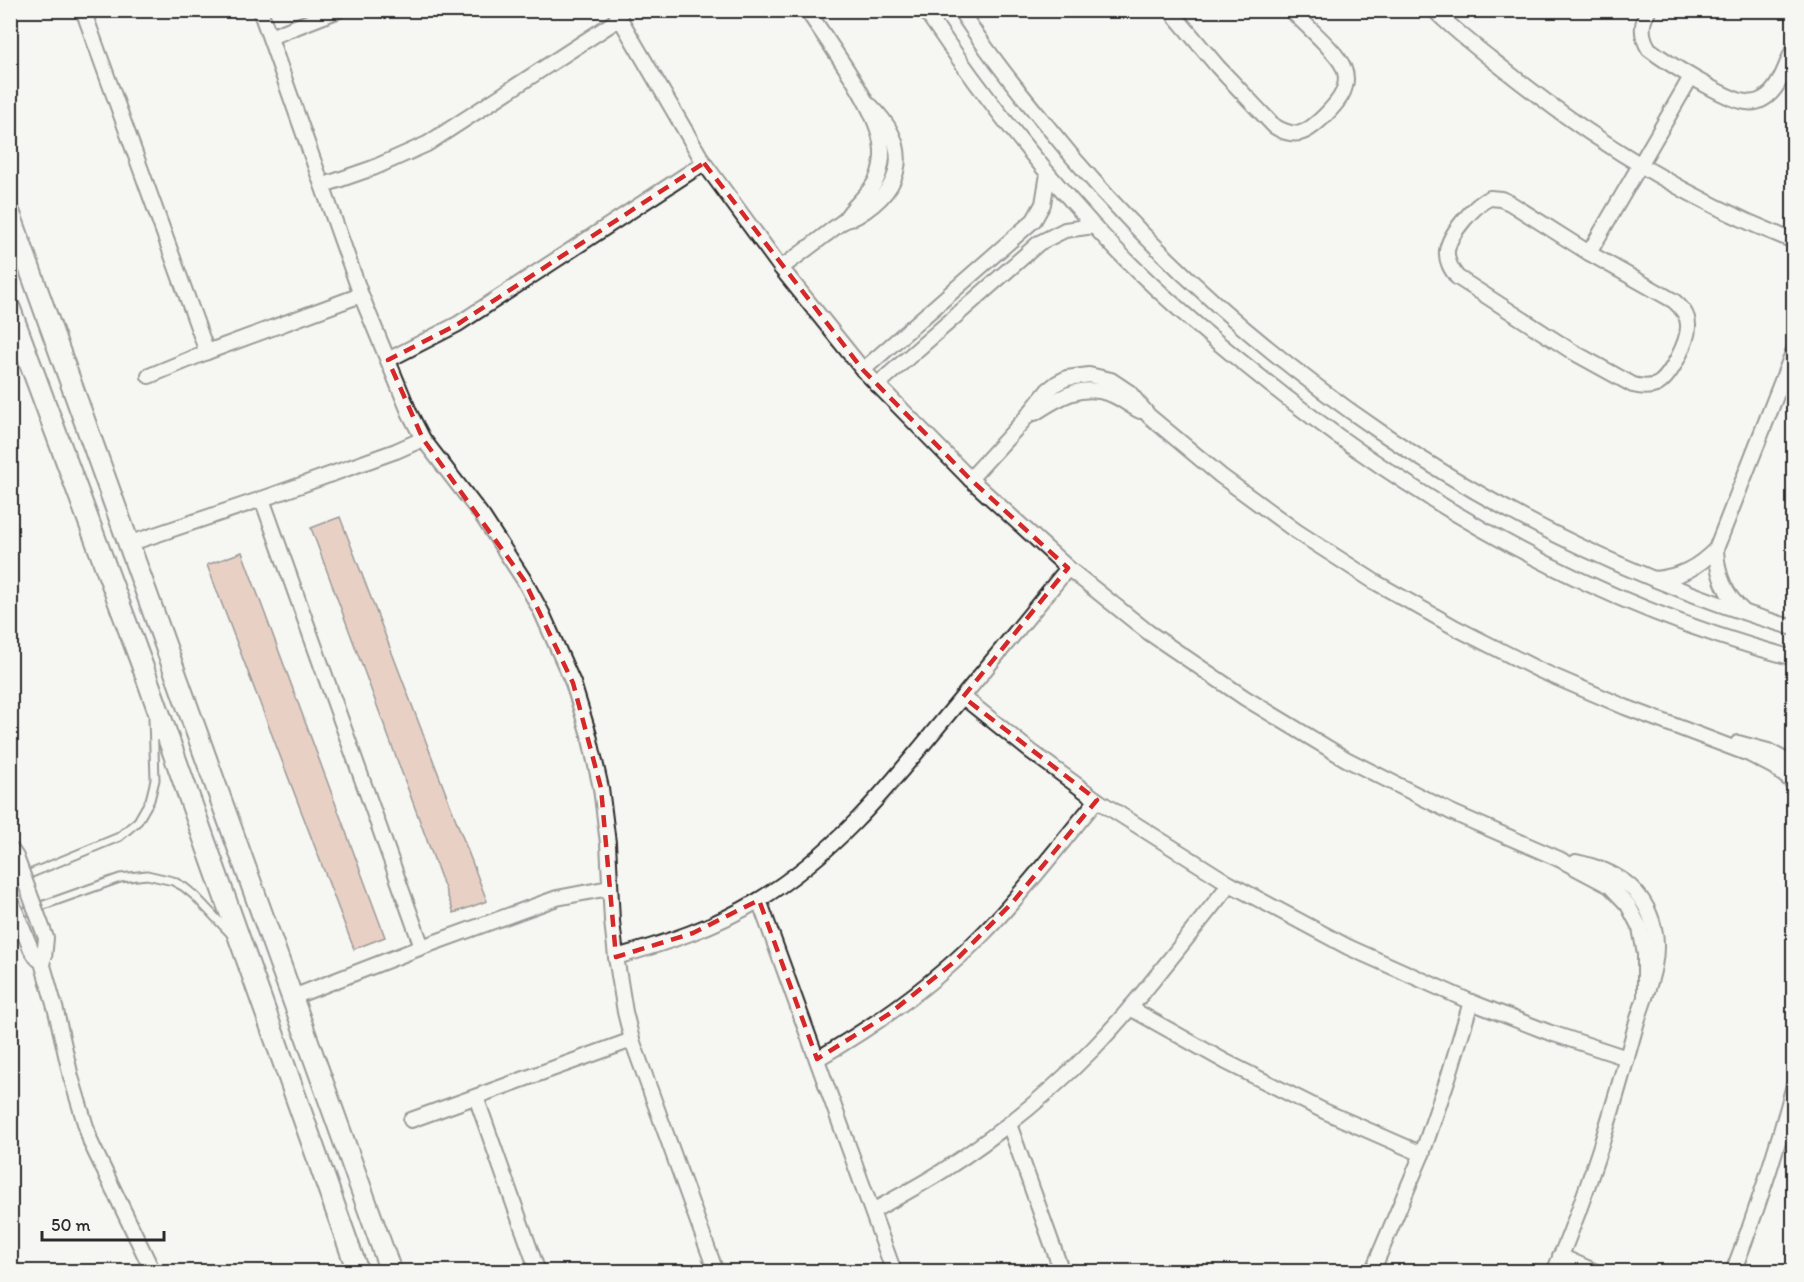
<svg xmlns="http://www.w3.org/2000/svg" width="1804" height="1282" viewBox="0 0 1804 1282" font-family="Itim,sans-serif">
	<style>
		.building { fill: #d8a38e; stroke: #2b2b2b; stroke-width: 1.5 }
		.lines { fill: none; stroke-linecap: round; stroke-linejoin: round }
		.lane-casing { stroke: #2b2b2b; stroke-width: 11 }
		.street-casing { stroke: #2b2b2b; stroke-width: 18 }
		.secondary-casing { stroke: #2b2b2b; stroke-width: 24 }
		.lane { stroke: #f6f6f2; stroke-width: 7 }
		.street { stroke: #f6f6f2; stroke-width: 14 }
		.secondary { stroke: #f6f6f2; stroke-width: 20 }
		.street-bridge-casing { stroke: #2b2b2b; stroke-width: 18; stroke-linecap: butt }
		.street-bridge { stroke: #f6f6f2; stroke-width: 14 }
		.marked { fill: none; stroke: #d62828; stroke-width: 4.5; stroke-dasharray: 12 8; stroke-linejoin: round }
	</style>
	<rect width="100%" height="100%" fill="#f6f6f2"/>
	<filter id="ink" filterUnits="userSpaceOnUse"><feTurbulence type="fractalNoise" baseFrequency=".0167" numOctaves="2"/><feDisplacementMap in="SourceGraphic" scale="12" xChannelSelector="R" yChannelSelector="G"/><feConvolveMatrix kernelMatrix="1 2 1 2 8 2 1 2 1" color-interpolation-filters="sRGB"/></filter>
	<g filter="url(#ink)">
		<g class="building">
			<polygon points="340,517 487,901 454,913 311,528"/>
			<polygon points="242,552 385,937 354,949 207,565"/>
		</g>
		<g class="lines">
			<g class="lane-casing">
				<g id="lane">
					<polyline points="10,882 119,837 138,821 150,800 155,780 153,718"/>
					<polyline points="10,917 120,878 147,875 173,881 184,887 195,896 231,934"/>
				</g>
			</g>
			<g class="street-casing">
				<g id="street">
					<polyline points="83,10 207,352"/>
					<polyline points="260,10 361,295 410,414 423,439 483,517 524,580 542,613 573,683 589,735 601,788 608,843 612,921 616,957 625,1012 632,1040 716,1272"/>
					<polyline points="615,10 704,163 781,268 863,370 970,479 1068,568 1148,632 1245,698 1346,759 1451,812 1559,859 1610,886 1628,905 1640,928 1645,954 1645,994"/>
					<path d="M807 10C829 44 875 104 881 142 883 152 882 163 879 173 873 193 854 203 844 221"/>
					<path d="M925 10C976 86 1031 157 1093 225 1141 278 1196 326 1253 371 1412 500 1594 606 1794 658"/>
					<path d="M960 10C985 49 1014 86 1043 121 1232 358 1502 543 1794 628"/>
					<path d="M1170 10 1218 67 1274 126C1282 131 1290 135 1300 133 1313 130 1338 104 1343 92 1346 85 1347 76 1344 69 1339 53 1304 24 1291 10"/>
					<path d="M1434 10C1455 31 1477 48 1500 66 1588 137 1688 200 1794 241"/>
					<path d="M1649 10C1640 24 1641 36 1649 49 1666 62 1726 100 1746 102 1751 103 1758 102 1763 99 1780 90 1786 64 1794 48"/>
					<polyline points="270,37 339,10"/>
					<polyline points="324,185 373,168 427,144 619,19"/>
					<path d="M1490 198 1501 199 1510 203 1589 253 1674 301C1682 308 1688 315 1688 325 1689 340 1670 379 1656 385 1648 388 1641 387 1633 385L1573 352 1457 277C1451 269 1446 261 1447 251 1449 234 1475 204 1490 198Z"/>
					<polyline points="1589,253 1691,77"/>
					<path d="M781 268C796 257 811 246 825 235 831 231 837 225 844 221 848 219 853 218 857 216 906 187 911 146 871 106"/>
					<polyline points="388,360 458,324 704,163"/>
					<polyline points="863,370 1034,220 1043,204 1048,174"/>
					<polyline points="149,376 207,352 361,295"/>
					<polyline points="877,385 1039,243 1065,230 1094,226"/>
					<path d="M1035 413C1058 398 1081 383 1110 394 1121 398 1130 406 1140 411"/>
					<polyline points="970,479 1024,420 1048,390 1057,383 1067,378 1089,375 1111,380 1129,392 1149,416 1221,476 1296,531 1375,582 1456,628 1539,670 1625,707 1749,754 1774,767 1794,783"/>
					<polyline points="262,499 422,947"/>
					<polyline points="128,544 262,499 396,451 423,439"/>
					<path d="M1716 549C1717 575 1725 595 1744 612"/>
					<path d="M1654 579C1680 577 1697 568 1716 549L1794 350"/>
					<polyline points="963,697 1029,750 1097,800 1230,884 1348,947 1471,1002 1548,1032 1627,1058"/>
					<polyline points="1738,743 1768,751 1794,765"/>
					<polyline points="759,900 894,1272"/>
					<path d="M616 957C666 943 715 927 759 900 833 854 881 796 935 730 980 676 1024 622 1068 568"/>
					<polyline points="37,958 42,962 56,1011 71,1077 91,1143 153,1272"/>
					<polyline points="293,997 422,947 557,898 609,888"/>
					<polyline points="1130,1008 1226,1062 1324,1111 1422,1154"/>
					<path d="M817 1059C878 1024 935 983 984 933 1025 891 1060 844 1097 800"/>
					<polyline points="476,1097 538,1272"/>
					<polyline points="411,1120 632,1040"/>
					<polyline points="1009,1124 1062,1272"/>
					<path d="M873 1211C897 1197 921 1185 944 1170 998 1135 1048 1095 1093 1049 1142 998 1185 939 1230 884"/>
					<polyline points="1560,1256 1596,1272"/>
					<polyline points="1372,1272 1422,1154 1449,1075 1471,1002"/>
					<path d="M1554 1272C1589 1192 1613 1109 1636 1025 1645 994 1662 961 1654 928 1644 887 1614 870 1576 862"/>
					<path d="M1733 1272C1757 1211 1777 1149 1794 1085"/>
				</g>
			</g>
			<g class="secondary-casing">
				<g id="secondary">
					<polyline points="10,214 391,1272"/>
					<polyline points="10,309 145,673 358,1272"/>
				</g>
			</g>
			<use href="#lane" class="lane"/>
			<use href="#street" class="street"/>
			<use href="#secondary" class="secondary"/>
			<g class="street-bridge-casing">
				<g id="street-bridge">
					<polyline points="10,848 16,857 46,938 44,958"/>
					<polyline points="10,898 31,949 37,958"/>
				</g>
			</g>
			<use href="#street-bridge" class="street-bridge"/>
		</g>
	</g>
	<path d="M0 0H1804V1282H0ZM704 163 863 370 970 479 1068 568 963 697 1097 800 1012 903 954 962 889 1014 817 1059 759 900 693 933 616 957 601 788 573 683 524 580 423 439 388 360 458 324Z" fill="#f6f6f2" fill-opacity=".55" fill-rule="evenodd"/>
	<path class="marked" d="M704 163 863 370 970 479 1068 568 963 697 1097 800 1012 903 954 962 889 1014 817 1059 759 900 693 933 616 957 601 788 573 683 524 580 423 439 388 360 458 324Z"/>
	<rect width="1804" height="1282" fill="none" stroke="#f6f6f2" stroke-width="36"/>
	<rect x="18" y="18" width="1768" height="1246" fill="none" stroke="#2b2b2b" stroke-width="2" filter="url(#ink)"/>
	<path d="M42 1231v9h122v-9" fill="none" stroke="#2b2b2b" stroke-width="3"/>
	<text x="51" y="1231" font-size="18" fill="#2b2b2b" stroke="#f6f6f2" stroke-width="4.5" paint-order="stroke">50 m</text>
</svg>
